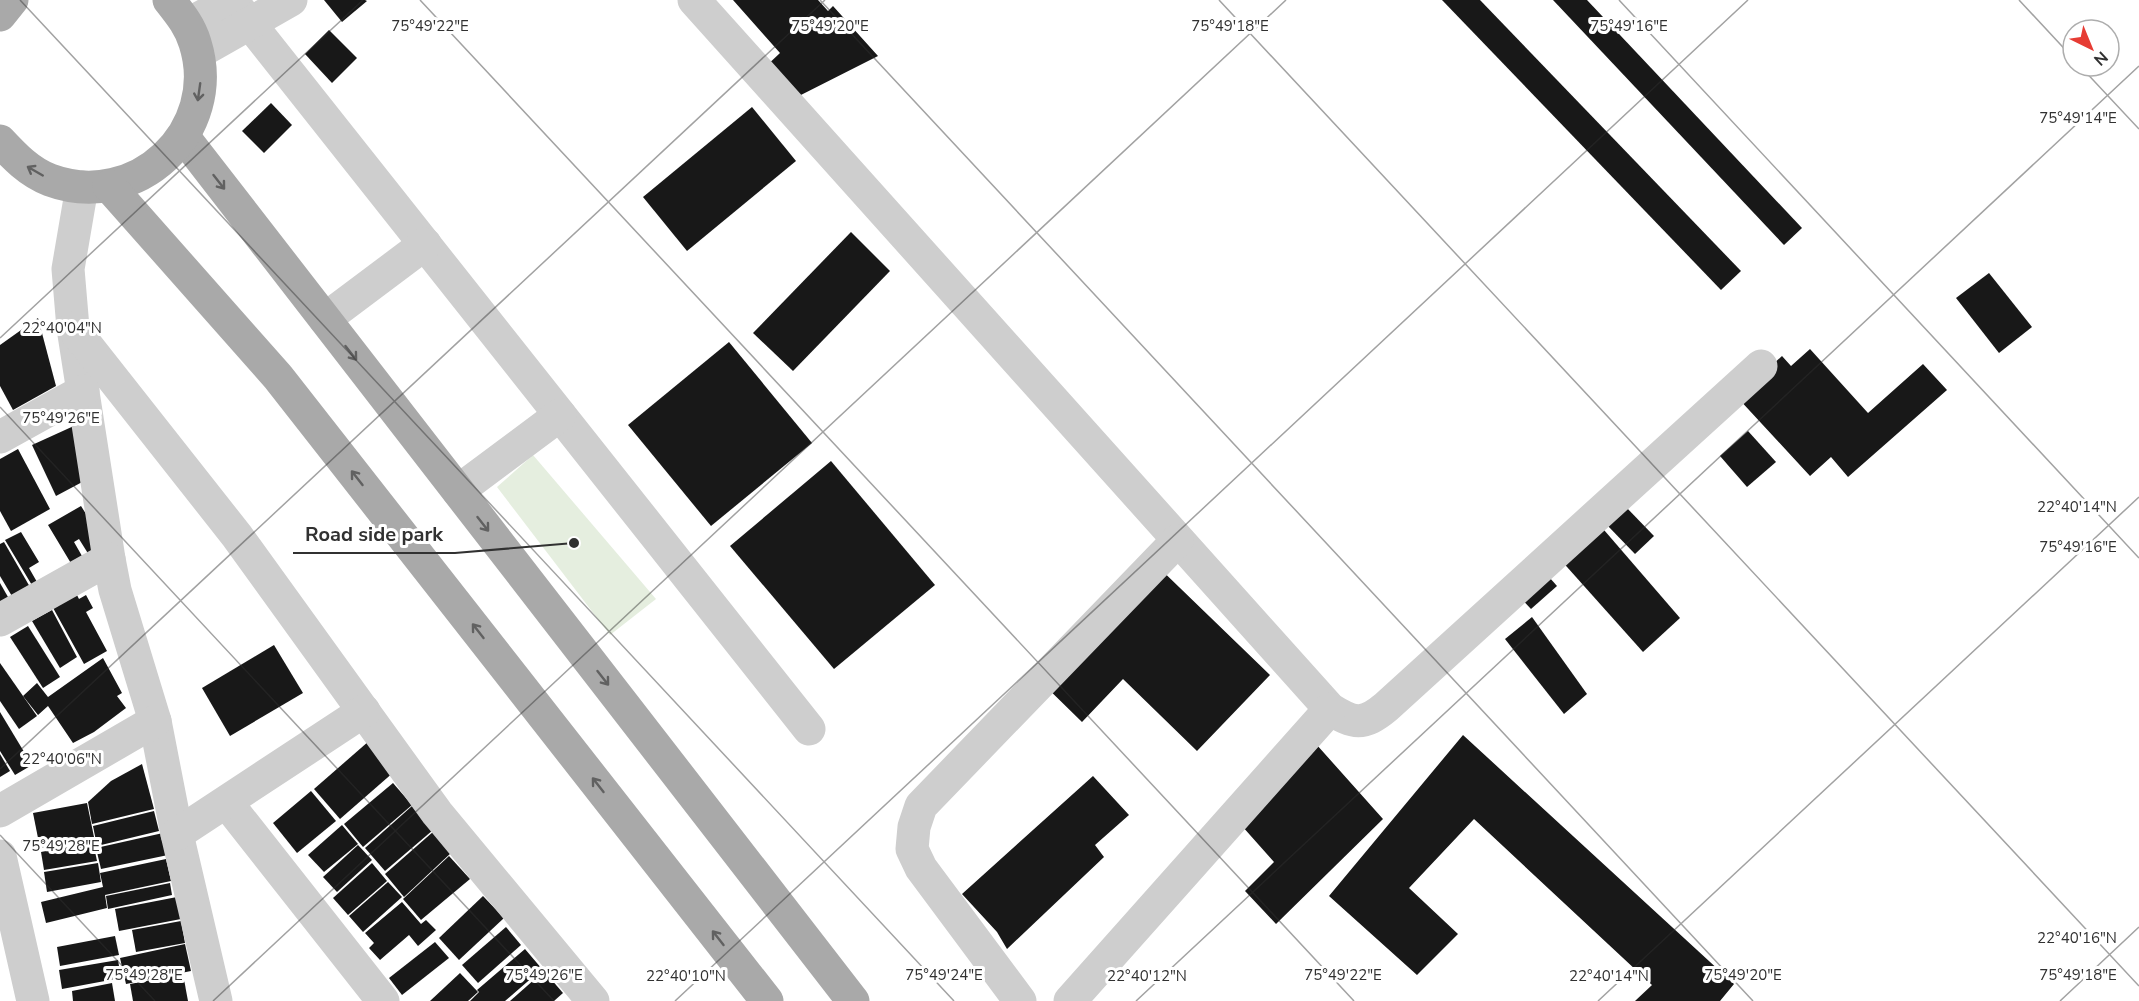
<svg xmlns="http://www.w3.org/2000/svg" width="2139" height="1001" viewBox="0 0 2139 1001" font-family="'Nunito Sans',sans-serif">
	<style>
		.green { fill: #e5eedf }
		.building { fill: #181818 }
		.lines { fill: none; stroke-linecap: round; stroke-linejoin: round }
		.minor { stroke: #cecece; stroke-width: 33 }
		.major { stroke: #a9a9a9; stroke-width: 33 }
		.oneway { stroke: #616161 }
		.ticks { fill: none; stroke: #313131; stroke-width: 1.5; stroke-opacity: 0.45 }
		.ticks-label { font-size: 15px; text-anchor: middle; fill: #313131; stroke: #fff; stroke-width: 6; stroke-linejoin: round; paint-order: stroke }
		.leader { fill: none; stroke: #313131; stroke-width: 2 }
		.callout-dot { fill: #313131; stroke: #fff; stroke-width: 2 }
		.callout-label { font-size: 20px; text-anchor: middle; font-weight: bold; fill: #313131; stroke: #fff; stroke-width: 6; stroke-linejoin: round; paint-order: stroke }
	</style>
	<rect width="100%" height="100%" fill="#fff"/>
	<polygon class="green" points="533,455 656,599 610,635 497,487"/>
	<g class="building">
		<polygon points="324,0 365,0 367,1 342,22"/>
		<polygon points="733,0 818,0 828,11 833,6 878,56 791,100 763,69 780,53"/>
		<polygon points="1442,0 1480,0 1741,271 1721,290"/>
		<polygon points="1553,0 1587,0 1802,228 1784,245"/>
		<polygon points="329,30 357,58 332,83 305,54"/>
		<polygon points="271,103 292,125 264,153 242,131"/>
		<polygon points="752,107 796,161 687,251 643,197"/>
		<polygon points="851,232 890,271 793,371 753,333"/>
		<polygon points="1989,273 2032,327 1999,353 1956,298"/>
		<polygon points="38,318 56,386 13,410 0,386 0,345"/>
		<polygon points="729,342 812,443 711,526 628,425"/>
		<polygon points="1810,349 1868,413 1923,364 1947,390 1848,477 1831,457 1810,476 1737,397 1782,356 1791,366"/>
		<polygon points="76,425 86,480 56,496 32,445"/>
		<polygon points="1748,431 1776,462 1747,487 1720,456"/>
		<polygon points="18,449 50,509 11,531 0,511 0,459"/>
		<polygon points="831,461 935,585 834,669 730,546"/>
		<polygon points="81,506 93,525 100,548 89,555 79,539 74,542 86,563 75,570 48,525"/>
		<polygon points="1625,506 1654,536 1635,554 1607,525"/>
		<polygon points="1598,523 1680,618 1643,652 1559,558"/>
		<polygon points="21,532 39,562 29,568 41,589 36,592 5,540"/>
		<polygon points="4,542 34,594 16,603 0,576 0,544"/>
		<polygon points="1149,558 1270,675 1197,751 1123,679 1082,722 1035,676"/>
		<polygon points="1542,569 1557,586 1531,609 1515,592"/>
		<polygon points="0,583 12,604 0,612"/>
		<polygon points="76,593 79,599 86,595 93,608 86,612 107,651 84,664 52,606"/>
		<polygon points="52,610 77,657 60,668 32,621"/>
		<polygon points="1532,617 1587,694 1564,714 1505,639"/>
		<polygon points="28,626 60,677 43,688 10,637"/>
		<polygon points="274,645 303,693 230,736 202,688"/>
		<polygon points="103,658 122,693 117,696 126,708 94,732 73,743 48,706 38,715 23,696 37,683 48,697"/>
		<polygon points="0,663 37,716 19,729 0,701"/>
		<polygon points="0,712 32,765 15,775 0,751"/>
		<polygon points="1308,735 1383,819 1276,924 1245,891 1274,862 1226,808"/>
		<polygon points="1463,735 1734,984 1720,1001 1635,1001 1652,985 1474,819 1409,888 1458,934 1417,975 1329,896"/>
		<polygon points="369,741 395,771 340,819 314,789"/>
		<polygon points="0,754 10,771 0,777"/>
		<polygon points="142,764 154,809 92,824 88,802 111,781"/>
		<polygon points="1093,776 1129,815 1095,845 1104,857 1007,949 997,932 962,894"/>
		<polygon points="393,783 412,805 363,847 344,824"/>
		<polygon points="311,791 336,821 297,853 273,823"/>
		<polygon points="87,803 94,837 40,848 33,813"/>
		<polygon points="412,806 433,830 385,871 365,848"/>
		<polygon points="154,811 159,831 97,846 93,826"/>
		<polygon points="342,825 358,844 324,872 308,855"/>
		<polygon points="434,831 452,852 404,897 385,874"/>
		<polygon points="163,833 168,855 101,869 96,848"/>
		<polygon points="93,842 97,861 44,870 41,852"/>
		<polygon points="358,845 372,860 337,892 323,877"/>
		<polygon points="449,856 470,879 421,920 403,899"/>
		<polygon points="166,859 171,881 105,895 107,908 46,923 41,902 103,887 100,873"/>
		<polygon points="98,863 101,882 47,892 44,872"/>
		<polygon points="372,863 387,881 348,915 333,898"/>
		<polygon points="388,882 402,897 363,932 349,916"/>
		<polygon points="170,883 172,895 108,909 106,896"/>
		<polygon points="483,896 504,918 459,960 439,938"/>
		<polygon points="177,897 181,919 119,931 115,909"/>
		<polygon points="402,902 421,924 426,920 436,930 418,946 409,935 380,960 369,948 374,943 365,933"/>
		<polygon points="181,921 185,943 136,952 132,930"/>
		<polygon points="506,927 521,945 478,983 462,965"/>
		<polygon points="115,936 119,955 60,966 57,947"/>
		<polygon points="435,942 449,958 402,995 389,978"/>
		<polygon points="185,944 191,971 126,984 120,958"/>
		<polygon points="525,949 542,969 505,1001 470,1001 479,992 477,990"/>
		<polygon points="118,960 121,978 62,989 59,970"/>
		<polygon points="544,971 563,993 554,1001 510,1001"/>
		<polygon points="460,973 478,992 468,1001 430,1001"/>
		<polygon points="183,974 188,1001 133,1001 130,984"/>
		<polygon points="112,983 115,1001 73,1001 72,991"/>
	</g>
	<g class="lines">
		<g class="minor">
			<path d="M694 0 1330 709C1354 724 1363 726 1386 707L1761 366"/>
			<polyline points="232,1 809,729"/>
			<polyline points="188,24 233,0"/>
			<polyline points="198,53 291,0"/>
			<polyline points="82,187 68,269 73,328 109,559 115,590 155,721 177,834 216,1001"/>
			<polyline points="325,319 425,244"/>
			<polyline points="73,328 237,536 437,813 593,1001"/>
			<polyline points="0,437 83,391"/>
			<polyline points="458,491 560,415"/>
			<polyline points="0,620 109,559"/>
			<polyline points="227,803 383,1001"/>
			<polyline points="0,811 155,721"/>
			<polyline points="177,834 364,711"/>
			<polyline points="0,856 33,1001"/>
			<polyline points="1020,1001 921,868 912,849 914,827 921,806 1177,541"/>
			<polyline points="1070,1001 1330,709"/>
		</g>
		<g class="major">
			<polyline points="0,15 12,0"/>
			<polyline points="183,136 853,1001"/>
			<path d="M0 141C14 156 29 172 50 180 136 212 223 131 195 43 190 26 180 14 169 0"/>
			<polyline points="109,186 278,377 767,1001"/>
		</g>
	</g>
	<defs><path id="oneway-shaft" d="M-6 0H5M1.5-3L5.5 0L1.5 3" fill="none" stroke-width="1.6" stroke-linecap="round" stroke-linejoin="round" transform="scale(1.5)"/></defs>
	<g class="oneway">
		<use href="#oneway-shaft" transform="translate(199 92) rotate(98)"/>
		<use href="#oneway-shaft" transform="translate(35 171) rotate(-150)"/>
		<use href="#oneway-shaft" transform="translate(219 182) rotate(52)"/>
		<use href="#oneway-shaft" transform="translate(351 353) rotate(52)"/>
		<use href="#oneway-shaft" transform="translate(357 478) rotate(-128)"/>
		<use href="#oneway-shaft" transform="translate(483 524) rotate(52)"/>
		<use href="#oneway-shaft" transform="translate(478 631) rotate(-128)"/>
		<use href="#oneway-shaft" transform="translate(603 678) rotate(52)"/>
		<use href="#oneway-shaft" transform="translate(598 785) rotate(-128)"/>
		<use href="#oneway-shaft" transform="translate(718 938) rotate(-128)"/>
	</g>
	<path class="ticks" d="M20 0 954 1001M420 0 1354 1001M820 0 1753 1001M1219 0 2139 986M1619 0 2139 558M2019 0 2073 58M2080 66 2139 129M0 338 363 0M0 407 554 1001M0 769 825 0M0 835 155 1001M213 1001 1286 0M675 1001 1748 0M1136 1001 2139 66M1598 1001 2139 497M2060 1001 2139 927"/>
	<g class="ticks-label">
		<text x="430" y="31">75°49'22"E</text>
		<text x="830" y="31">75°49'20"E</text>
		<text x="1230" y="31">75°49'18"E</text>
		<text x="1629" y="31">75°49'16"E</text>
		<text x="2078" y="123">75°49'14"E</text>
		<text x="62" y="333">22°40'04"N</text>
		<text x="61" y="423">75°49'26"E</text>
		<text x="2077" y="512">22°40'14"N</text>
		<text x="2078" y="552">75°49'16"E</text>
		<text x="62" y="764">22°40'06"N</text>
		<text x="61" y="851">75°49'28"E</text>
		<text x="2077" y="943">22°40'16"N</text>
		<text x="144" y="980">75°49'28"E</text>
		<text x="544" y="980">75°49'26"E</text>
		<text x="944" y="980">75°49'24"E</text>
		<text x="1343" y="980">75°49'22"E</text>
		<text x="1743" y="980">75°49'20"E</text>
		<text x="2078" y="980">75°49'18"E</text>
		<text x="686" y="981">22°40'10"N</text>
		<text x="1147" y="981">22°40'12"N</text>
		<text x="1609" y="981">22°40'14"N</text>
	</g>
	<path class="leader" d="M574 543L455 553H293"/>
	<circle class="callout-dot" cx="574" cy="543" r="6"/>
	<g class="callout-label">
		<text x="374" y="541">Road side park</text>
	</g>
	<g transform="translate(2091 48) rotate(137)"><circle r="28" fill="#ffffff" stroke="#adadad" stroke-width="1.5"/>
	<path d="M0-4.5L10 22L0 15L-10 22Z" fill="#e63c34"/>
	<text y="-9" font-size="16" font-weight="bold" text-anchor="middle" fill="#313131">N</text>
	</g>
</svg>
